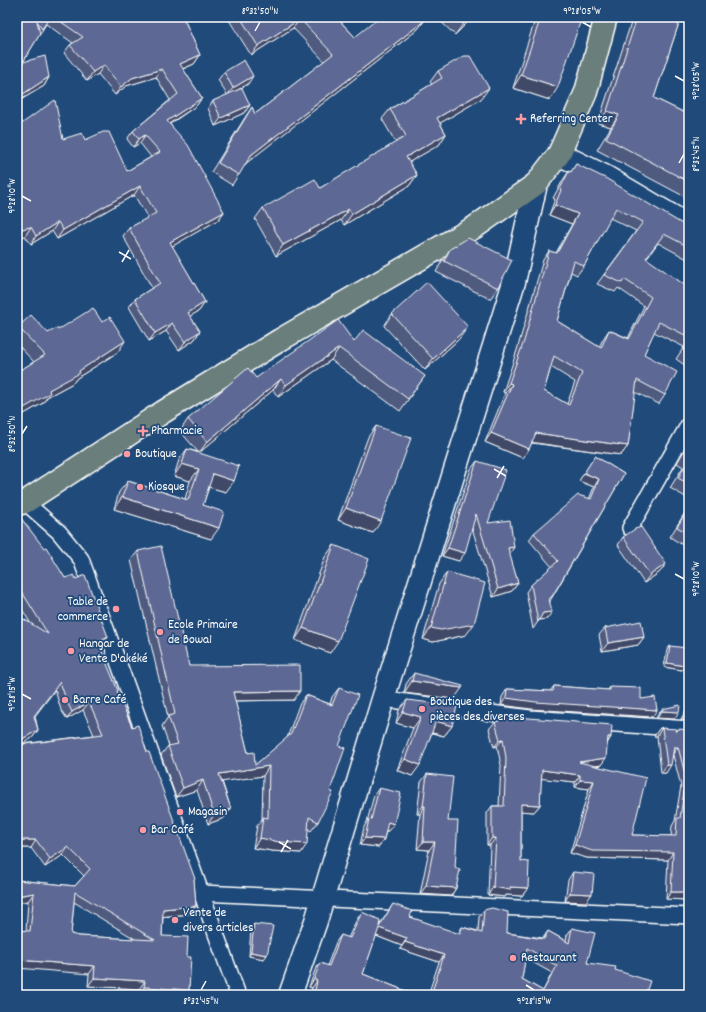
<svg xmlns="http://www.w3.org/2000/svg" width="706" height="1012" viewBox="0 0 706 1012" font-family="Dekko,sans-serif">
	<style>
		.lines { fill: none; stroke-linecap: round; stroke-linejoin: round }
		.minor-casing { stroke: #fff; stroke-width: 18 }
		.secondary-casing { stroke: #fff; stroke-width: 25 }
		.trunk-casing { stroke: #fff; stroke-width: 25 }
		.minor { stroke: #1f4a7a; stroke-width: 15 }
		.secondary { stroke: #1f4a7a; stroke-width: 22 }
		.trunk { stroke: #6b7f7c; stroke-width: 22 }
		.wall { fill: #505a7f; stroke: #fff; fill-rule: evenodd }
		.shaded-wall { fill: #414a68; stroke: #fff }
		.building { fill: #5d6994; stroke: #fff; fill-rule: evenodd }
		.ticks { fill: none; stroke: #fff; stroke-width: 1.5 }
		.poi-dot { fill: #ff9aa2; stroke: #1f4a7a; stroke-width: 1.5 }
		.labels { text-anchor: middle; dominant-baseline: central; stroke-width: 3.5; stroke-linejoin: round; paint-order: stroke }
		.poi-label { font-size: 13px; fill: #fff; stroke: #1f4a7a; text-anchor: start }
		.neatline { fill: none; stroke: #fff; stroke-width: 1.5 }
		.ticks-label { font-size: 10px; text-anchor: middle; fill: #fff }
	</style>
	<rect width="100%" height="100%" fill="#1f4a7a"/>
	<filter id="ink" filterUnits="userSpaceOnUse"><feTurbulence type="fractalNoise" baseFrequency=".025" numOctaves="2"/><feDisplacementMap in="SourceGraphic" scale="8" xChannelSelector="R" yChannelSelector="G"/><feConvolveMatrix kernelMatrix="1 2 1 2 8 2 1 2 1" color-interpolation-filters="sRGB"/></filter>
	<g filter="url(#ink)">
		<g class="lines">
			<g class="minor-casing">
				<g id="minor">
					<polyline points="25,502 59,532 81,559 238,995"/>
					<polyline points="630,528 689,424"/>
					<polyline points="383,699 530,718 689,729"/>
					<polyline points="201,893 689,916"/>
				</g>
			</g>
			<g class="secondary-casing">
				<g id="secondary">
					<polyline points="559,154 606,177 689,226"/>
					<polyline points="290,995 316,921 383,699 514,282 536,184"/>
				</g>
			</g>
			<g class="trunk-casing">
				<polyline id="trunk" points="17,504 25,502 163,412 280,340 475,227 536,184 559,154 586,92 606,17"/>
			</g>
			<use href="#minor" class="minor"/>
			<use href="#secondary" class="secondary"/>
			<use href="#trunk" class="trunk"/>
		</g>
		<g class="wall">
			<polygon points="17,17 183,17 200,55 194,64 183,69 202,98 196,106 170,124 224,212 218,220 172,246 205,302 199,311 190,316 200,331 194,340 179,350 166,331 149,341 129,307 135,299 152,288 123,236 129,228 148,218 134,195 57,239 52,231 31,244 25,236 63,139 85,140 127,171 151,157 140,143 133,147 127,139 133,131 170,100 156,77 126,86 115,95 98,74 87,81 64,53 70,45 73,43 46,24 23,62 49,77 44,86 17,102"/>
			<polygon points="231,17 336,17 355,37 424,21 417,30 246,163 232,185 211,172 246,116 252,107 255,114 324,61 293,28 251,55 229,20"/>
			<polygon points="438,17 473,17 455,35 437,18"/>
			<polygon points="536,17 582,17 550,100 513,88"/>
			<polygon points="633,17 681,17 654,98 689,115 689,199 597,150 611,127 598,123"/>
			<polygon points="438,71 481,99 440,123 446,134 439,145 409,162 417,175 409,186 344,225 341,220 276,256 255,219 263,208 320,188 396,143 382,119 390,109 432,84 430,82"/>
			<polygon points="224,72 248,84 236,90 250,105 244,113 215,126 208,108 213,101 227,95 218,80"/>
			<path d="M576 164 689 228V260L658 243 646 259 689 288V368L676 359 684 347 654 332 644 354 665 395 659 404 635 392 628 446 621 455 532 443 523 458 485 442 505 393 503 392 517 350 543 260 549 251 556 253 572 224 549 215 555 199 553 198 563 180 569 171 571 172ZM610 218 636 231 597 284 615 292 618 288 644 306 628 338 609 330 603 339 599 347 557 321 571 272 577 275 584 266ZM551 367 575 382 567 404 544 391Z"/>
			<polygon points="450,249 498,288 490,299 436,272 442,261"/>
			<polygon points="392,314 459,339 425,370 384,326"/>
			<polygon points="18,327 48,333 58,330 118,352 77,378 73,383 47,397 43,403 17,418 17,372 34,362 17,344 17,329"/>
			<polygon points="354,342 425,376 400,411 331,360 278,397 273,390 199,453 226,492 209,487 203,505 211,539 114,509 119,492 128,481 185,499 190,481 174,476 179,460 187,449 198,452 180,431 188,419 256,378"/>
			<polygon points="376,426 373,533 338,520 368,437"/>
			<polygon points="689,442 689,499 670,488 683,467 677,463"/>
			<polygon points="595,456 624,474 550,601 547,619 539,620 533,629 526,592 531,585 552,567 529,540 534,533 589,499 594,487 579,481"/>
			<polygon points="477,461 488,523 514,547 509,554 518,583 512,591 493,597 472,528 459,561 442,556 471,469"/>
			<polygon points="689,506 689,549 670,537"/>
			<path d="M17 513 65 578 108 637 102 645 100 646 117 693 132 727 147 752 194 881 196 906 190 914 163 917 162 936 187 957 189 990 185 995H139V989L88 986 89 974 26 931 28 901 17 880 75 886 84 876 63 855 45 867 31 848H17V615L31 624 17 601ZM55 690 61 710 67 719 83 710 94 735 22 744 32 738 38 730 35 716ZM74 902 135 939 79 936 71 934Z"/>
			<polygon points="623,537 660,572 644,583 618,545"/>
			<polygon points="334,545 330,653 295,640 325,557"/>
			<polygon points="138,551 189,666 294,700 235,701 248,753 255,765 287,738 299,705 306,695 330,704 332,697 339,688 339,746 318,822 311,831 308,829 301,853 272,851 253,848 257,826 262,819 263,776 222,781 231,809 224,818 208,824 197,790 176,797 161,755 168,746 169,746 162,726 168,717 131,560"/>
			<polygon points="447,572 466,635 433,642 423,639 439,584"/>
			<polygon points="689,590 689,595 686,593"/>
			<polygon points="605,628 644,637 638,645 602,651 599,635"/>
			<polygon points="670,646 682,670 664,667 667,650"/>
			<polygon points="414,673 454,699 404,693 406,684"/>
			<polygon points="554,686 608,690 610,687 641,699 652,717 531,709 501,705 502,697 507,689 550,691"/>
			<polygon points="407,700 452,726 444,736 432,733 412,776 397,770 413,728 396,723 399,710"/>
			<polygon points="689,705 689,721 681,719"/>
			<polygon points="662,709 674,719 657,718 657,716"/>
			<polygon points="505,716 611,737 608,742 601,765 596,766 632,835 671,836 672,826 675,821 681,786 673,755 666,773 661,773 657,736 654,736 660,728 676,731 689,730 687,900 666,899 668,860 587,858 570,853 589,789 575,787 575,782 541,778 540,805 534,812 521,811 521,861 528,888 522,896 506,895 505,897 488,895 490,845 487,845 487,813 492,806 499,806 501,765 497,746 494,747 489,729 495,722 502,720"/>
			<polygon points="427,774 448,821 455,868 456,888 451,896 420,894 429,850 417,849 420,814 417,814 421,782"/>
			<polygon points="379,788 394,824 388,831 386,831 384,839 379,847 360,845 364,827 367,822 374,795"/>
			<polygon points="573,872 586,902 565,901 568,880"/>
			<path d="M393 904 410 917 458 934 462 927 478 931 479 917 484 910 507 933 543 938 548 931 566 941 567 935 572 928 587 963 615 970 645 995H428L439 962 400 949 402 946 376 936 363 974 416 995H310L312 988 309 987 315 970 320 963 327 966 336 942 341 935 348 938 357 919 362 912 379 926ZM525 958 552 973 543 991 522 979Z"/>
			<polygon points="254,924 264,959 249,956 251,928"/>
		</g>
		<g class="shaded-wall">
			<polygon points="469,17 473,17 455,35 464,23"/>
			<polygon points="300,19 293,28 251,55 258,46"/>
			<polygon points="424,21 417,30 244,165 251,155"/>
			<polygon points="200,55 194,64 175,72 180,64"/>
			<polygon points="104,65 98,74 87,81 93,72"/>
			<polygon points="162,69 156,77 126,86 115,95 121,87 132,78"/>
			<polygon points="521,75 558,87 550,100 513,88"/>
			<polygon points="253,76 248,84 227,96 233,88"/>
			<polygon points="49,77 44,86 17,102 17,98"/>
			<polygon points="489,88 481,99 430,129 437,118"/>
			<polygon points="202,98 196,106 161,129 167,121"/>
			<polygon points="250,105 244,113 215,126 221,118"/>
			<polygon points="607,111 619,115 611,127 598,123"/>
			<polygon points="446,134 439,145 399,168 406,157"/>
			<polygon points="145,135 140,143 133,147 139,139"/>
			<polygon points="417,175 409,186 344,225 352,214"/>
			<polygon points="140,186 134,195 57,239 63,230"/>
			<polygon points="555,205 578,214 572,224 549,215"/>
			<polygon points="349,209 341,220 276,256 283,245"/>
			<polygon points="224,212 218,220 164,251 170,242"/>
			<polygon points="58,222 52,231 31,244 36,236"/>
			<polygon points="31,227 25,236 17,237 17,230"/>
			<polygon points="205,302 199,311 182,321 188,313"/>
			<polygon points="172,323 166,331 149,341 155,333"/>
			<polygon points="468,327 459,339 425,370 433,359"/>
			<polygon points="200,331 194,340 179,350 185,342"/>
			<polygon points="125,341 118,352 77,378 73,383 47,397 43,403 17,418 17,412 49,390"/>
			<polygon points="339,348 331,360 278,397 286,385"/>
			<polygon points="281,379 273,390 199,453 207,442"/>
			<polygon points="509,383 512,384 505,393 503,392"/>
			<polygon points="491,433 529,449 523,458 485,442"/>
			<polygon points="536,433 628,446 621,455 529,442"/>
			<polygon points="182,464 199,469 190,481 174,476"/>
			<polygon points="584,473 599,479 594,487 579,481"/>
			<polygon points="213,474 234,481 226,492 205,486"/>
			<polygon points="122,497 219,528 211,539 114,509"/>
			<polygon points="346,508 381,521 373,533 338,520"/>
			<polygon points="514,547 509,555 508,548"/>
			<polygon points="448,548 465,553 459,561 442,556"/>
			<polygon points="666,564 660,572 644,583 650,575"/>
			<polygon points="518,583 512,591 493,597 498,589"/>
			<polygon points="552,612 547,619 538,620 543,613"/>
			<polygon points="474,624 466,635 433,642 423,639 431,628"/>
			<polygon points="303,628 338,641 330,653 295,640"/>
			<polygon points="108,637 102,645 93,650 98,642"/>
			<polygon points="644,637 638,645 602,651 608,643"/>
			<polygon points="667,663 685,666 682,670 664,667"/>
			<polygon points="412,681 462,688 454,699 404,693"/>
			<polygon points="300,691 294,700 226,701 233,692"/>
			<polygon points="506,698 657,710 652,717 531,709 501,705"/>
			<polygon points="89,702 83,710 67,719 72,712"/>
			<polygon points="662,711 679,712 674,719 657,718"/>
			<polygon points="403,712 421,717 413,728 396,723"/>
			<polygon points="687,712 689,712 689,721 681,719"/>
			<polygon points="436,721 452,726 444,736 429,732"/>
			<polygon points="660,728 662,728 657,736 654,736"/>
			<polygon points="38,730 32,738 17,747 17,742"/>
			<polygon points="608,737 611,737 606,744"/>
			<polygon points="503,739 497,746 494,747 500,740"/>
			<polygon points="674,747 678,747 673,754"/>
			<polygon points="606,758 601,765 574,770 579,762"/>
			<polygon points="405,759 420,765 412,776 397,770"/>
			<polygon points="667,765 671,765 666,773 661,773"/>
			<polygon points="269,766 263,776 213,783 219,774"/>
			<polygon points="542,770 580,775 575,782 536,778"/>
			<polygon points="203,780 197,790 176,797 183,788"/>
			<polygon points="580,780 594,781 589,789 575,787"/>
			<polygon points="521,804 540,805 534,812 516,811"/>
			<polygon points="423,806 425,806 420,814 417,814"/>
			<polygon points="231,809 224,818 208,824 214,815"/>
			<polygon points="388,822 394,824 388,831 382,830"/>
			<polygon points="260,838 307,844 301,853 272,851 253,848"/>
			<polygon points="365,838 384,839 379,847 360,845"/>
			<polygon points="492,838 496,838 490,845 487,845"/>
			<polygon points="17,840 36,840 31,848 17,848"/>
			<polygon points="423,842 435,842 429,850 417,849"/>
			<polygon points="575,845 673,852 668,860 587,858 570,853"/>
			<polygon points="68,847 63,855 45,867 50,859"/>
			<polygon points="426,886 456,888 451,896 420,894"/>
			<polygon points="493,887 510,887 528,888 522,896 506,895 505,897 488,895"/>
			<polygon points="671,892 689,892 689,898 687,900 666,899"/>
			<polygon points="34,893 28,901 17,903 17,896"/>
			<polygon points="570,893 592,894 586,902 565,901"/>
			<polygon points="196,906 190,914 158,917 163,909"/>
			<polygon points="379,928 407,938 402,946 374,935"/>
			<polygon points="405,942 444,955 439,962 400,949"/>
			<polygon points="251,952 267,955 264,959 249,956"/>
			<polygon points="18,960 95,966 89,974 17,968"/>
			<polygon points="94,978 145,981 139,989 88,986"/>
			<polygon points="314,979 317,981 312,988 309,987"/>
			<polygon points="144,987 189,990 185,995 139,995"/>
		</g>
		<g class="building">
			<polygon points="17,17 50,17 42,29 37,21 40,34 23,62 45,56 49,77 17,98"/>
			<polygon points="54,17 183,17 200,55 180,64 202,98 167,121 188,145 224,212 170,242 205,302 188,313 200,331 185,342 172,323 155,333 135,299 160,283 129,228 156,213 140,186 63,230 58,222 36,236 31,227 17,230 17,127 55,100 63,139 82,133 85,140 103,132 109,132 127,171 160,152 145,135 139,139 133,131 178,94 162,69 132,78 121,87 104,65 93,72 70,45 83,37"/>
			<polygon points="240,17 336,17 355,37 380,17 421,17 424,21 251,155 239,175 218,163 252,107 255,114 333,54 300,19 258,46"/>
			<polygon points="458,17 469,17 464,23"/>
			<polygon points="541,17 582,17 558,87 521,75"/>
			<polygon points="637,17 681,17 654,98 689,115 689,182 606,138 619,115 607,111"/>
			<polygon points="464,56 470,56 489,88 437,118 446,134 406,157 417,175 352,214 349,209 283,245 263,208 315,179 320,188 406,136 390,109 442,78 438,71"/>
			<polygon points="244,60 253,76 233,88 224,72"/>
			<polygon points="242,88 250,105 221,118 213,101"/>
			<path d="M576 164 607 179 689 228V247L664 234 646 258 689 288V337L659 322 644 354 677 372 665 395 637 380 628 446 536 433 529 449 491 433 512 384 509 383 524 341 549 251 557 253 578 214 555 205 561 190 560 189 569 171 571 172ZM616 208 643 222 604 275 622 283 624 279 651 297 629 339 609 330 601 348 557 321 574 261 584 266ZM554 356 582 373 569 405 544 391Z"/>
			<polygon points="468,238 512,260 498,288 444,261 450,249"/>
			<polygon points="427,282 468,327 433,359 392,314"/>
			<polygon points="93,308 102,322 110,317 125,341 79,371 80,373 49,390 50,393 17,412 17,372 45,355 18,327 31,315 48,333 57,328 58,330"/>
			<polygon points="338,320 354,342 363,330 425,376 408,399 339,348 286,385 281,379 207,442 188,419 248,368 256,378"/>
			<polygon points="689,340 689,354 683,350"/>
			<polygon points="376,426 411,438 381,521 346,508"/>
			<polygon points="689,445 689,455 685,452"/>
			<polygon points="187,449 239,466 234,481 213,474 203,505 224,512 219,528 122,497 128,481 188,500 199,469 182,464"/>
			<polygon points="595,456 624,474 553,595 549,599 552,612 543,613 538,622 531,585 558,561 534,533 578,495 591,499 599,479 584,473"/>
			<polygon points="689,459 689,484 678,478"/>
			<polygon points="477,461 506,470 488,523 510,520 514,547 508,548 518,583 498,589 476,514 465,553 448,548"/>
			<polygon points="689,507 689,534 677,527"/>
			<path d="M17 513 44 548 46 547 65 578 74 575 76 579 85 575 108 637 98 642 118 691 117 692 132 727 138 725 147 752H149L195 879H194L196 906 163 909 162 936 188 937 187 957H191L189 990 144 987 145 981 94 978 95 966 18 960 17 968V930L30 931 34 893 17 896V880L75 886 90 869 68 847 50 859 36 840H17V745L103 734 89 702 72 712 67 702 60 682 34 716 38 730 17 742V615L48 634 17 584ZM75 892 155 940 79 936 71 934Z"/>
			<polygon points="641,527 666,564 650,575 623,537 635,529"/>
			<polygon points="334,545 369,559 338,641 303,628"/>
			<polygon points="161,546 189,666 300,665 300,691 233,692 248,753 254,752 255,765 291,734 306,695 332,705 339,688 358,695 339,746 345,748 330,791 333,792 318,822 309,817 307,844 279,842 260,838 263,817 268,818 269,766 219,774 231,809 214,815 203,780 183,788 168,746 178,744 168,716 175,714 138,551"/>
			<polygon points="447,572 485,583 474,624 441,630 431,628"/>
			<polygon points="641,621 644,637 608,643 605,628"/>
			<polygon points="670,646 687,648 685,666 667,663"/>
			<polygon points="414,673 463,686 462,688 412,681"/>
			<polygon points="554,686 610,690 610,687 641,688 641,699 655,697 657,710 536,702 506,698 507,689 553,691"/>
			<polygon points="407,700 457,706 452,726 436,721 420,765 405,759 421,717 403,712"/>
			<polygon points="680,705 679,712 662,711 662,709"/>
			<polygon points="689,708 689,712 687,712"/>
			<polygon points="505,716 612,725 611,737 608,737 606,758 579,762 646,778 632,835 676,836 677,818 680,818 686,778 678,747 674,747 671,765 667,765 662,728 660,728 677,729 676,732 678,729 689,730 689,892 671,892 673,852 592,851 575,845 594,781 580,780 580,775 542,770 540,805 521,804 521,861 529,862 528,888 510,887 510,890 493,887 496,838 492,838 492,806 504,806 506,758 503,739 500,740 495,722 505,719"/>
			<polygon points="427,774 453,777 448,821 458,821 455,868 460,870 456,888 426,886 435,842 423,842 425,806 423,806"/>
			<polygon points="379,788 401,793 394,824 388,822 384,839 365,838 369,819 371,820"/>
			<polygon points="573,872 594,874 592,894 570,893"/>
			<path d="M393 904 412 911 410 917 460 934 462 927 482 933 484 910 492 908 508 912 507 933 544 939 548 931 569 943 572 928 595 933 587 963 616 967 615 970 650 981 645 995H431L444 955 405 942 407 938 379 928 363 974 416 995H314L317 981 314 979 320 963 329 966 341 935 350 938 362 912 380 920 379 927ZM527 948 557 966 543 991 522 979Z"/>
			<polygon points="254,924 273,926 267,955 251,952"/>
		</g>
	</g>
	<path class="ticks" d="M582 22 591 27M255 31 260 22M675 76 684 81M679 163 684 154M22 196 31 201M119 252 131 259M122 262 129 250M22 434 27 426M494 469 506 476M497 478 504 466M675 574 684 579M22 694 31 699M279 842 291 849M281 852 288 840M526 985 534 990M201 990 206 981"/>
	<g class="poi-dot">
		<path d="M519 113h4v4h4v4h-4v4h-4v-4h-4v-4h4z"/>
		<path d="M141 425h4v4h4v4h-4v4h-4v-4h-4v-4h4z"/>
		<circle cx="127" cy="454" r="4"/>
		<circle cx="140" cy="487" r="4"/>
		<circle cx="116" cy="609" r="4"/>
		<circle cx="160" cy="632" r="4"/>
		<circle cx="71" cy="651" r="4"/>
		<circle cx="65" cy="700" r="4"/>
		<circle cx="422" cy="709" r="4"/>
		<circle cx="180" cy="812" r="4"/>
		<circle cx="143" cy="830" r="4"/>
		<circle cx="175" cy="920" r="4"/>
		<circle cx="513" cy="958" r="4"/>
	</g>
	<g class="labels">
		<g class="poi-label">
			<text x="530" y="119">Referring Center</text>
			<text x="151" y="431">Pharmacie</text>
			<text x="135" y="454">Boutique</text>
			<text x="148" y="487">Kiosque</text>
			<text x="108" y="602" text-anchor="end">Table de<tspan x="108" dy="15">commerce</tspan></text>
			<text x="168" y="625">Ecole Primaire<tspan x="168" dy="15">de Bowa1</tspan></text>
			<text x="79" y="644">Hangar de<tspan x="79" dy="15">Vente D'akéké</tspan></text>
			<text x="73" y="700">Barre Café</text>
			<text x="430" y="702">Boutique des<tspan x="430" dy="15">pièces des diverses</tspan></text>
			<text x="188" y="812">Magasin</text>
			<text x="151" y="830">Bar Café</text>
			<text x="183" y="913">Vente de<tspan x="183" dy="15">divers articles</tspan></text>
			<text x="521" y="958">Restaurant</text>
		</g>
	</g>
	<rect width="706" height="1012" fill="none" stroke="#1f4a7a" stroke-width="44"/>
	<rect x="22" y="22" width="662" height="968" class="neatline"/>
	<g class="ticks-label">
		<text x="260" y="14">8°32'50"N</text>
		<text x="582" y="14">9°28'05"W</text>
		<text transform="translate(695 81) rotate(-90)" y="4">9°28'05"W</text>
		<text transform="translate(695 154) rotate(-90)" y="4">8°32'45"N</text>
		<text transform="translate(11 196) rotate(-90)" y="4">9°28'10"W</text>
		<text transform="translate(11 434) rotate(-90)" y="4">8°32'50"N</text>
		<text transform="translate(695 579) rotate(-90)" y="4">9°28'10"W</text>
		<text transform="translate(11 694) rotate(-90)" y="4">9°28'15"W</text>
		<text x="201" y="1004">8°32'45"N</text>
		<text x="534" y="1004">9°28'15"W</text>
	</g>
</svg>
